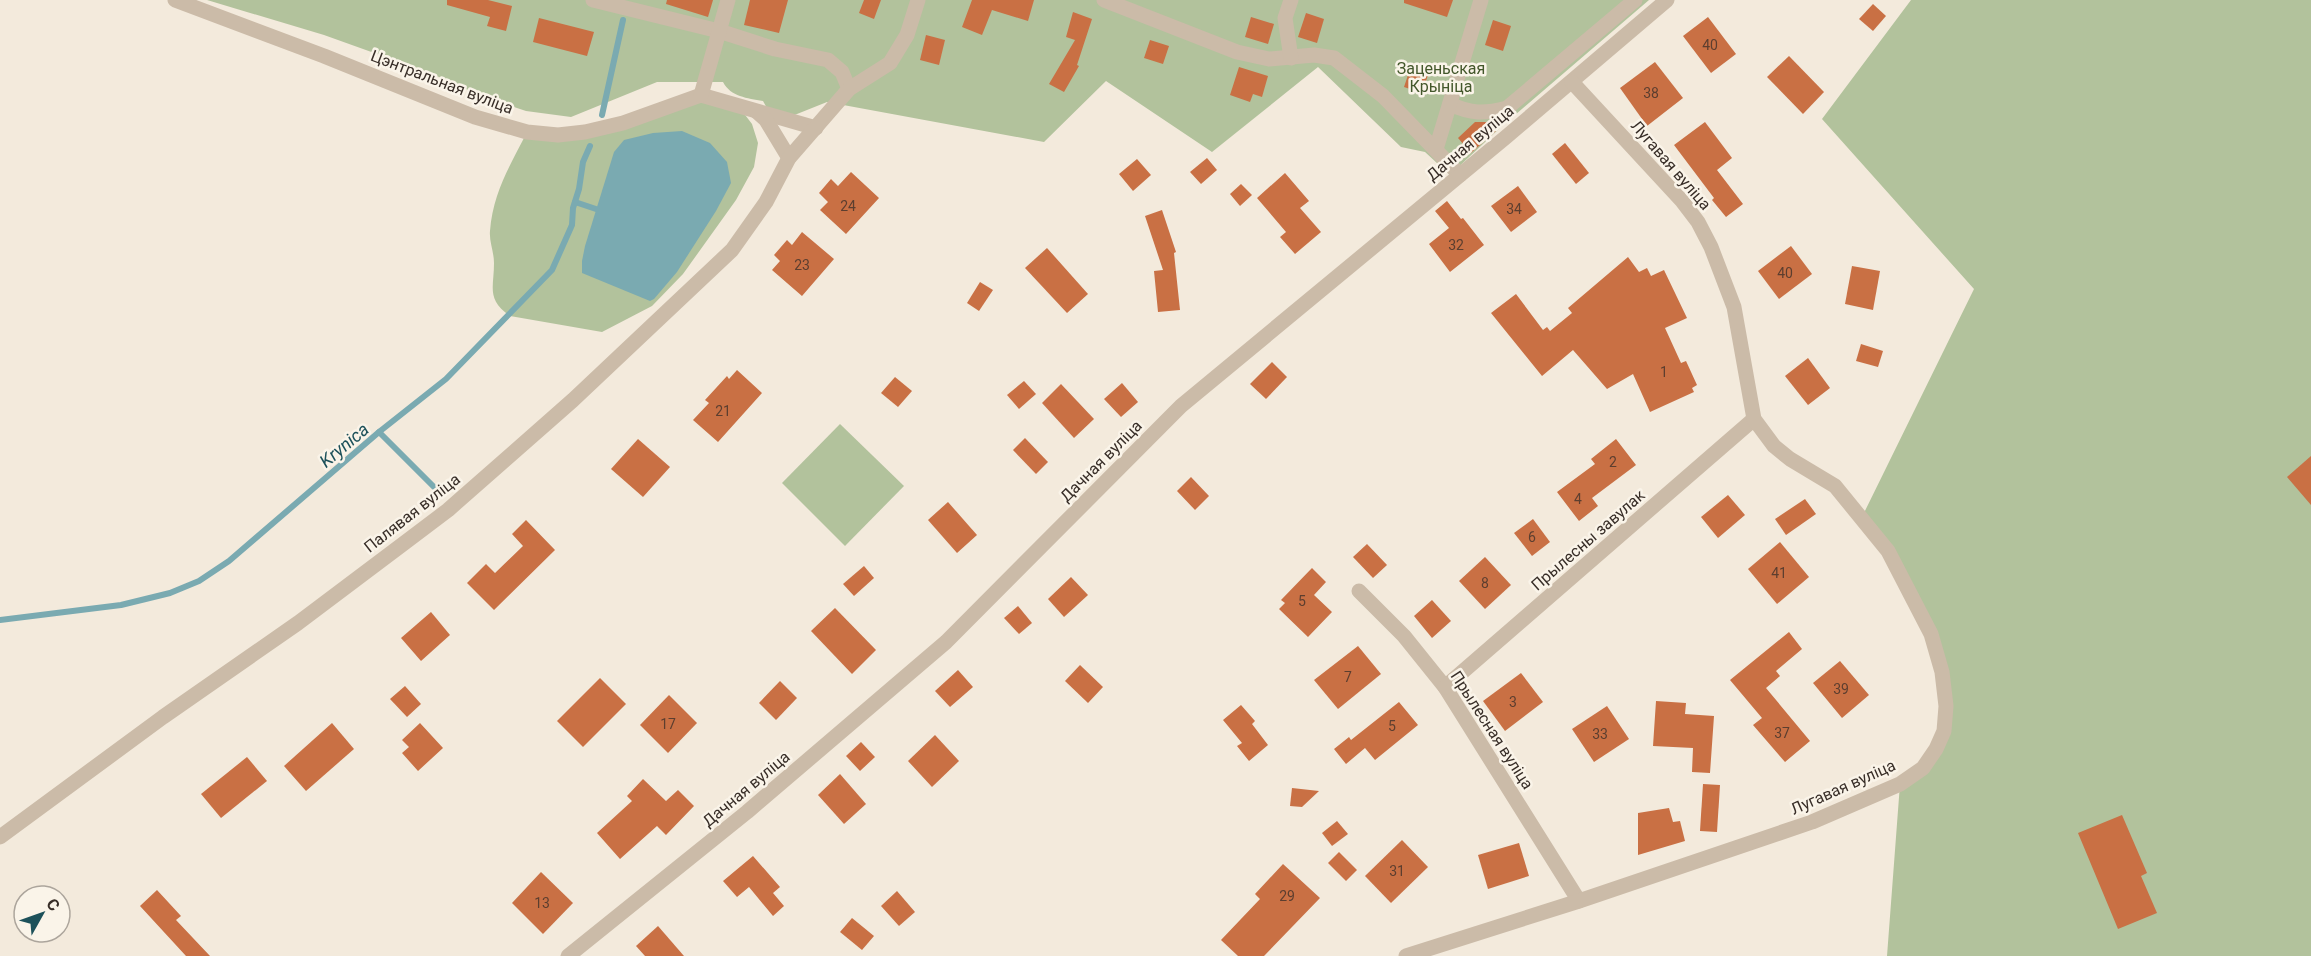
<svg xmlns="http://www.w3.org/2000/svg" width="2311" height="956" viewBox="0 0 2311 956" font-family="Roboto,sans-serif">
	<style>
		.green { fill: #b2c29c }
		.water { fill: #7aaab1 }
		.lines { fill: none; stroke-linecap: round; stroke-linejoin: round }
		.stream { stroke: #7aaab1; stroke-width: 6 }
		.building { fill: #c97044 }
		.minor { stroke: #cbbba8; stroke-width: 15 }
		.labels { text-anchor: middle; dominant-baseline: central; stroke-width: 5; stroke-linejoin: round; paint-order: stroke }
		.number-label { font-size: 14px; fill: #5c3e2f }
		.park-label { font-size: 16px; fill: #43572b; stroke: #faf4e9 }
		.street-label { font-size: 16px; fill: #382e28; stroke: #faf4e9 }
		.water-label { font-size: 18px; font-style: italic; fill: #1d515a; stroke: #faf4e9 }
	</style>
	<rect width="100%" height="100%" fill="#f3eadc"/>
	<g class="green">
		<path d="M207 0H1649L1501 127 1450 175 1425 152 1401 147 1318 67 1212 152 1106 81 1044 142 827 102 792 116 768 110 763 101C747 98 731 97 723 82H657L571 117 526 111 484 97 430 73 324 35Z"/>
		<polygon points="1911,0 2311,0 2311,956 1887,956 1900,784 1923,768 1944,730 1931,634 1861,519 1974,289 1822,119"/>
		<path d="M701 95 736 103 752 124 758 143 754 167 736 200 683 274 652 306 602 332 510 316C486 299 494 288 494 263 494 252 489 241 490 231 493 192 510 166 527 132L558 135Z"/>
		<polygon points="840,424 904,486 845,546 782,483"/>
	</g>
	<polygon class="water" points="682,131 710,143 727,162 731,183 716,211 677,272 654,299 650,301 582,273 582,261 585,246 614,152 624,140 653,133"/>
	<g class="lines">
		<g class="stream">
			<polyline points="602,115 623,20"/>
			<polyline points="575,202 596,209"/>
			<polyline points="379,432 434,487"/>
			<polyline points="0,620 121,605 170,593 199,581 229,561 379,432 446,379 552,270 572,225 573,208 579,189 583,162 590,146"/>
		</g>
	</g>
	<g class="building">
		<polygon points="447,0 488,0 512,6 506,31 487,26 490,17 447,5"/>
		<polygon points="667,0 713,0 708,17 666,4"/>
		<polygon points="750,0 788,0 779,33 744,25"/>
		<polygon points="864,0 881,0 874,19 859,13"/>
		<polygon points="972,0 1034,0 1028,21 992,10 982,35 962,27"/>
		<polygon points="1404,0 1453,0 1447,17 1404,3"/>
		<polygon points="1873,4 1886,16 1873,31 1859,19"/>
		<polygon points="1073,12 1092,19 1077,65 1079,66 1064,92 1049,84 1075,40 1066,37"/>
		<polygon points="1306,13 1324,19 1317,43 1298,37"/>
		<polygon points="1251,17 1274,24 1268,44 1245,37"/>
		<polygon points="1708,17 1736,54 1711,73 1683,36"/>
		<polygon points="539,18 594,32 587,56 533,42"/>
		<polygon points="1493,20 1511,26 1503,51 1485,45"/>
		<polygon points="926,35 945,40 939,65 920,60"/>
		<polygon points="1150,40 1169,46 1163,64 1144,58"/>
		<polygon points="1789,56 1824,92 1803,114 1767,77"/>
		<polygon points="1655,62 1683,98 1647,126 1620,88"/>
		<polygon points="1412,63 1430,69 1422,93 1404,87"/>
		<polygon points="1239,67 1268,76 1262,97 1253,94 1250,102 1230,95"/>
		<polygon points="1475,122 1486,122 1496,131 1471,153 1458,138"/>
		<polygon points="1705,122 1732,158 1717,170 1743,204 1726,217 1712,200 1714,198 1674,145"/>
		<polygon points="1565,143 1589,173 1576,184 1552,154"/>
		<polygon points="1207,158 1217,170 1201,184 1190,172"/>
		<polygon points="1137,159 1151,175 1133,191 1119,174"/>
		<polygon points="851,172 879,198 846,234 820,210 828,202 819,193 831,179 838,186"/>
		<polygon points="1285,173 1309,201 1300,208 1321,232 1295,254 1280,237 1286,232 1257,198"/>
		<polygon points="1241,184 1252,195 1240,206 1230,194"/>
		<polygon points="1518,186 1537,212 1511,232 1491,206"/>
		<polygon points="1447,201 1461,219 1463,218 1484,245 1450,272 1429,244 1449,228 1435,211"/>
		<polygon points="1162,210 1176,252 1174,253 1180,310 1158,312 1154,271 1163,270 1145,216"/>
		<polygon points="802,232 834,259 802,296 772,270 780,261 774,255 787,240 792,245"/>
		<polygon points="1791,246 1812,274 1779,299 1758,271"/>
		<polygon points="1047,248 1088,294 1067,313 1025,268"/>
		<polygon points="1628,257 1639,272 1647,268 1651,276 1664,270 1687,318 1665,328 1681,363 1686,361 1697,385 1692,388 1694,392 1650,412 1633,374 1607,389 1573,350 1542,376 1491,313 1516,294 1543,330 1547,327 1550,331 1572,313 1568,308"/>
		<polygon points="1852,266 1880,271 1873,310 1845,304"/>
		<polygon points="980,282 993,290 979,311 967,303"/>
		<polygon points="1861,344 1883,351 1878,367 1856,361"/>
		<polygon points="1808,358 1830,388 1808,405 1785,376"/>
		<polygon points="1272,362 1287,377 1266,399 1250,384"/>
		<polygon points="737,370 762,393 718,442 693,420 709,403 705,400 727,376 729,379"/>
		<polygon points="895,377 912,391 898,407 881,393"/>
		<polygon points="1024,381 1036,394 1019,409 1007,395"/>
		<polygon points="1122,383 1138,402 1121,417 1104,399"/>
		<polygon points="1061,384 1094,419 1074,438 1042,403"/>
		<polygon points="1025,438 1048,462 1036,474 1013,450"/>
		<polygon points="638,439 670,467 643,497 611,469"/>
		<polygon points="1616,439 1636,465 1592,498 1598,506 1579,521 1557,492 1595,464 1591,459"/>
		<polygon points="2311,456 2311,505 2287,477"/>
		<polygon points="1191,477 1209,496 1195,510 1177,491"/>
		<polygon points="1728,495 1745,515 1718,538 1701,517"/>
		<polygon points="1805,499 1816,514 1786,535 1775,519"/>
		<polygon points="948,502 977,535 957,553 928,520"/>
		<polygon points="1533,519 1550,542 1532,556 1514,533"/>
		<polygon points="526,520 555,550 494,610 467,583 486,564 495,573 523,546 512,534"/>
		<polygon points="1780,542 1809,577 1777,604 1748,569"/>
		<polygon points="1367,544 1387,565 1373,578 1353,557"/>
		<polygon points="1485,557 1511,585 1485,609 1459,581"/>
		<polygon points="864,566 874,578 854,596 843,584"/>
		<polygon points="1312,568 1326,582 1314,595 1332,612 1308,637 1279,609 1285,603 1281,600"/>
		<polygon points="1071,577 1088,595 1064,617 1048,599"/>
		<polygon points="1432,600 1451,621 1432,638 1414,616"/>
		<polygon points="1018,606 1032,623 1019,634 1004,618"/>
		<polygon points="835,608 876,650 852,674 811,631"/>
		<polygon points="431,612 450,635 421,661 401,638"/>
		<polygon points="1789,632 1802,649 1776,671 1780,676 1766,688 1810,741 1785,762 1753,725 1762,718 1730,680"/>
		<polygon points="1358,646 1381,674 1338,709 1314,680"/>
		<polygon points="1840,661 1869,695 1842,718 1813,683"/>
		<polygon points="1080,665 1103,687 1088,703 1065,681"/>
		<polygon points="958,670 973,687 950,707 935,691"/>
		<polygon points="1521,673 1543,702 1505,731 1483,701"/>
		<polygon points="600,678 626,704 583,747 557,721"/>
		<polygon points="780,681 797,698 776,720 759,703"/>
		<polygon points="405,686 421,704 407,717 390,699"/>
		<polygon points="669,695 697,723 668,753 640,725"/>
		<polygon points="1656,701 1686,703 1685,714 1714,716 1710,773 1692,772 1693,748 1653,746"/>
		<polygon points="1399,702 1418,725 1375,760 1365,748 1346,764 1334,749 1349,737 1351,740"/>
		<polygon points="1241,705 1255,721 1252,724 1268,745 1249,761 1237,746 1242,743 1223,720"/>
		<polygon points="1607,706 1629,739 1594,762 1572,729"/>
		<polygon points="332,723 354,749 306,791 284,766"/>
		<polygon points="420,723 443,748 418,771 402,753 409,747 402,740"/>
		<polygon points="935,735 959,761 932,787 908,761"/>
		<polygon points="861,742 875,757 860,771 846,756"/>
		<polygon points="247,757 267,781 221,818 201,794"/>
		<polygon points="840,774 866,804 844,824 818,795"/>
		<polygon points="643,779 666,801 678,790 694,806 666,835 657,826 620,859 597,833 632,801 627,796"/>
		<polygon points="1703,784 1720,785 1717,832 1700,831"/>
		<polygon points="1292,788 1319,791 1302,807 1290,806"/>
		<polygon points="1669,808 1673,822 1680,821 1685,841 1638,855 1638,813"/>
		<polygon points="2122,815 2147,873 2141,876 2157,913 2118,929 2078,833"/>
		<polygon points="1337,821 1348,834 1332,846 1322,833"/>
		<polygon points="1402,840 1428,867 1391,903 1365,876"/>
		<polygon points="1519,843 1529,876 1488,889 1478,855"/>
		<polygon points="1339,852 1357,870 1346,881 1328,863"/>
		<polygon points="753,856 780,887 773,893 784,906 773,916 749,887 737,897 723,881"/>
		<polygon points="1283,864 1320,898 1264,956 1238,956 1221,940 1260,899 1255,894"/>
		<polygon points="541,872 573,903 543,934 512,903"/>
		<polygon points="157,890 181,916 176,920 210,956 186,956 140,906"/>
		<polygon points="897,891 915,912 899,926 881,906"/>
		<polygon points="852,918 874,936 862,950 840,932"/>
		<polygon points="658,926 684,956 645,956 636,946"/>
	</g>
	<g class="lines">
		<g class="minor">
			<polyline points="175,0 324,56 475,117 527,132 558,135 585,132 623,123 701,95 816,128"/>
			<polyline points="593,0 719,31 775,49 828,60 842,72 849,89"/>
			<polyline points="1104,0 1237,52 1269,59 1314,55 1334,58 1383,96 1460,175"/>
			<polyline points="1291,58 1285,18 1291,0"/>
			<polyline points="701,95 728,0"/>
			<path d="M1450 104C1471 114 1484 114 1507 108L1635 0"/>
			<polyline points="757,112 766,120 789,158"/>
			<polyline points="1436,149 1481,0"/>
			<polyline points="1359,591 1404,636 1445,687 1579,901"/>
			<polyline points="1445,687 1754,419"/>
			<polyline points="0,837 163,717 298,623 403,544 448,510 573,400 732,250 766,202 789,158 849,89 890,63 907,35 918,0"/>
			<polyline points="568,956 747,812 946,642 1181,406 1506,137 1667,0"/>
			<polyline points="1406,956 1579,901 1812,822 1900,784 1923,768 1936,749 1944,731 1946,706 1942,672 1931,634 1888,551 1835,486 1790,459 1774,446 1754,419 1734,307 1711,247 1698,222 1682,201 1572,82"/>
		</g>
	</g>
	<g class="labels">
		<g class="number-label">
			<text x="1710" y="45">40</text>
			<text x="1651" y="93">38</text>
			<text x="848" y="206">24</text>
			<text x="1514" y="209">34</text>
			<text x="1456" y="245">32</text>
			<text x="802" y="265">23</text>
			<text x="1785" y="273">40</text>
			<text x="1664" y="372">1</text>
			<text x="723" y="411">21</text>
			<text x="1613" y="462">2</text>
			<text x="1578" y="499">4</text>
			<text x="1532" y="537">6</text>
			<text x="1779" y="573">41</text>
			<text x="1485" y="583">8</text>
			<text x="1302" y="601">5</text>
			<text x="1348" y="677">7</text>
			<text x="1841" y="689">39</text>
			<text x="1513" y="702">3</text>
			<text x="668" y="724">17</text>
			<text x="1392" y="726">5</text>
			<text x="1782" y="733">37</text>
			<text x="1600" y="734">33</text>
			<text x="1397" y="871">31</text>
			<text x="1287" y="896">29</text>
			<text x="542" y="903">13</text>
		</g>
		<g class="park-label">
			<text x="1441" y="68">Заценьская<tspan x="1441" dy="18">Крыніца</tspan></text>
		</g>
		<g class="street-label">
			<text transform="translate(442 82) rotate(21)">Цэнтральная вуліца</text>
			<text transform="translate(1470 143) rotate(-40)">Дачная вуліца</text>
			<text transform="translate(1671 165) rotate(49)">Лугавая вуліца</text>
			<text transform="translate(1101 461) rotate(-45)">Дачная вуліца</text>
			<text transform="translate(412 513) rotate(-38)">Палявая вуліца</text>
			<text transform="translate(1588 540) rotate(-41)">Прылесны завулак</text>
			<text transform="translate(1492 730) rotate(57)">Прылесная вуліца</text>
			<text transform="translate(1843 787) rotate(-24)">Лугавая вуліца</text>
			<text transform="translate(746 789) rotate(-40)">Дачная вуліца</text>
		</g>
		<g class="water-label">
			<text transform="translate(344 445) rotate(-40)">Krynica</text>
		</g>
	</g>
	<g transform="translate(42 914) rotate(50)"><circle r="28" fill="#faf4e9" stroke="#aca59c" stroke-width="1.5"/>
	<path d="M0-4.5L10 22L0 15L-10 22Z" fill="#1d515a"/>
	<text y="-9" font-size="16" font-weight="bold" text-anchor="middle" fill="#382e28">С</text>
	</g>
</svg>
